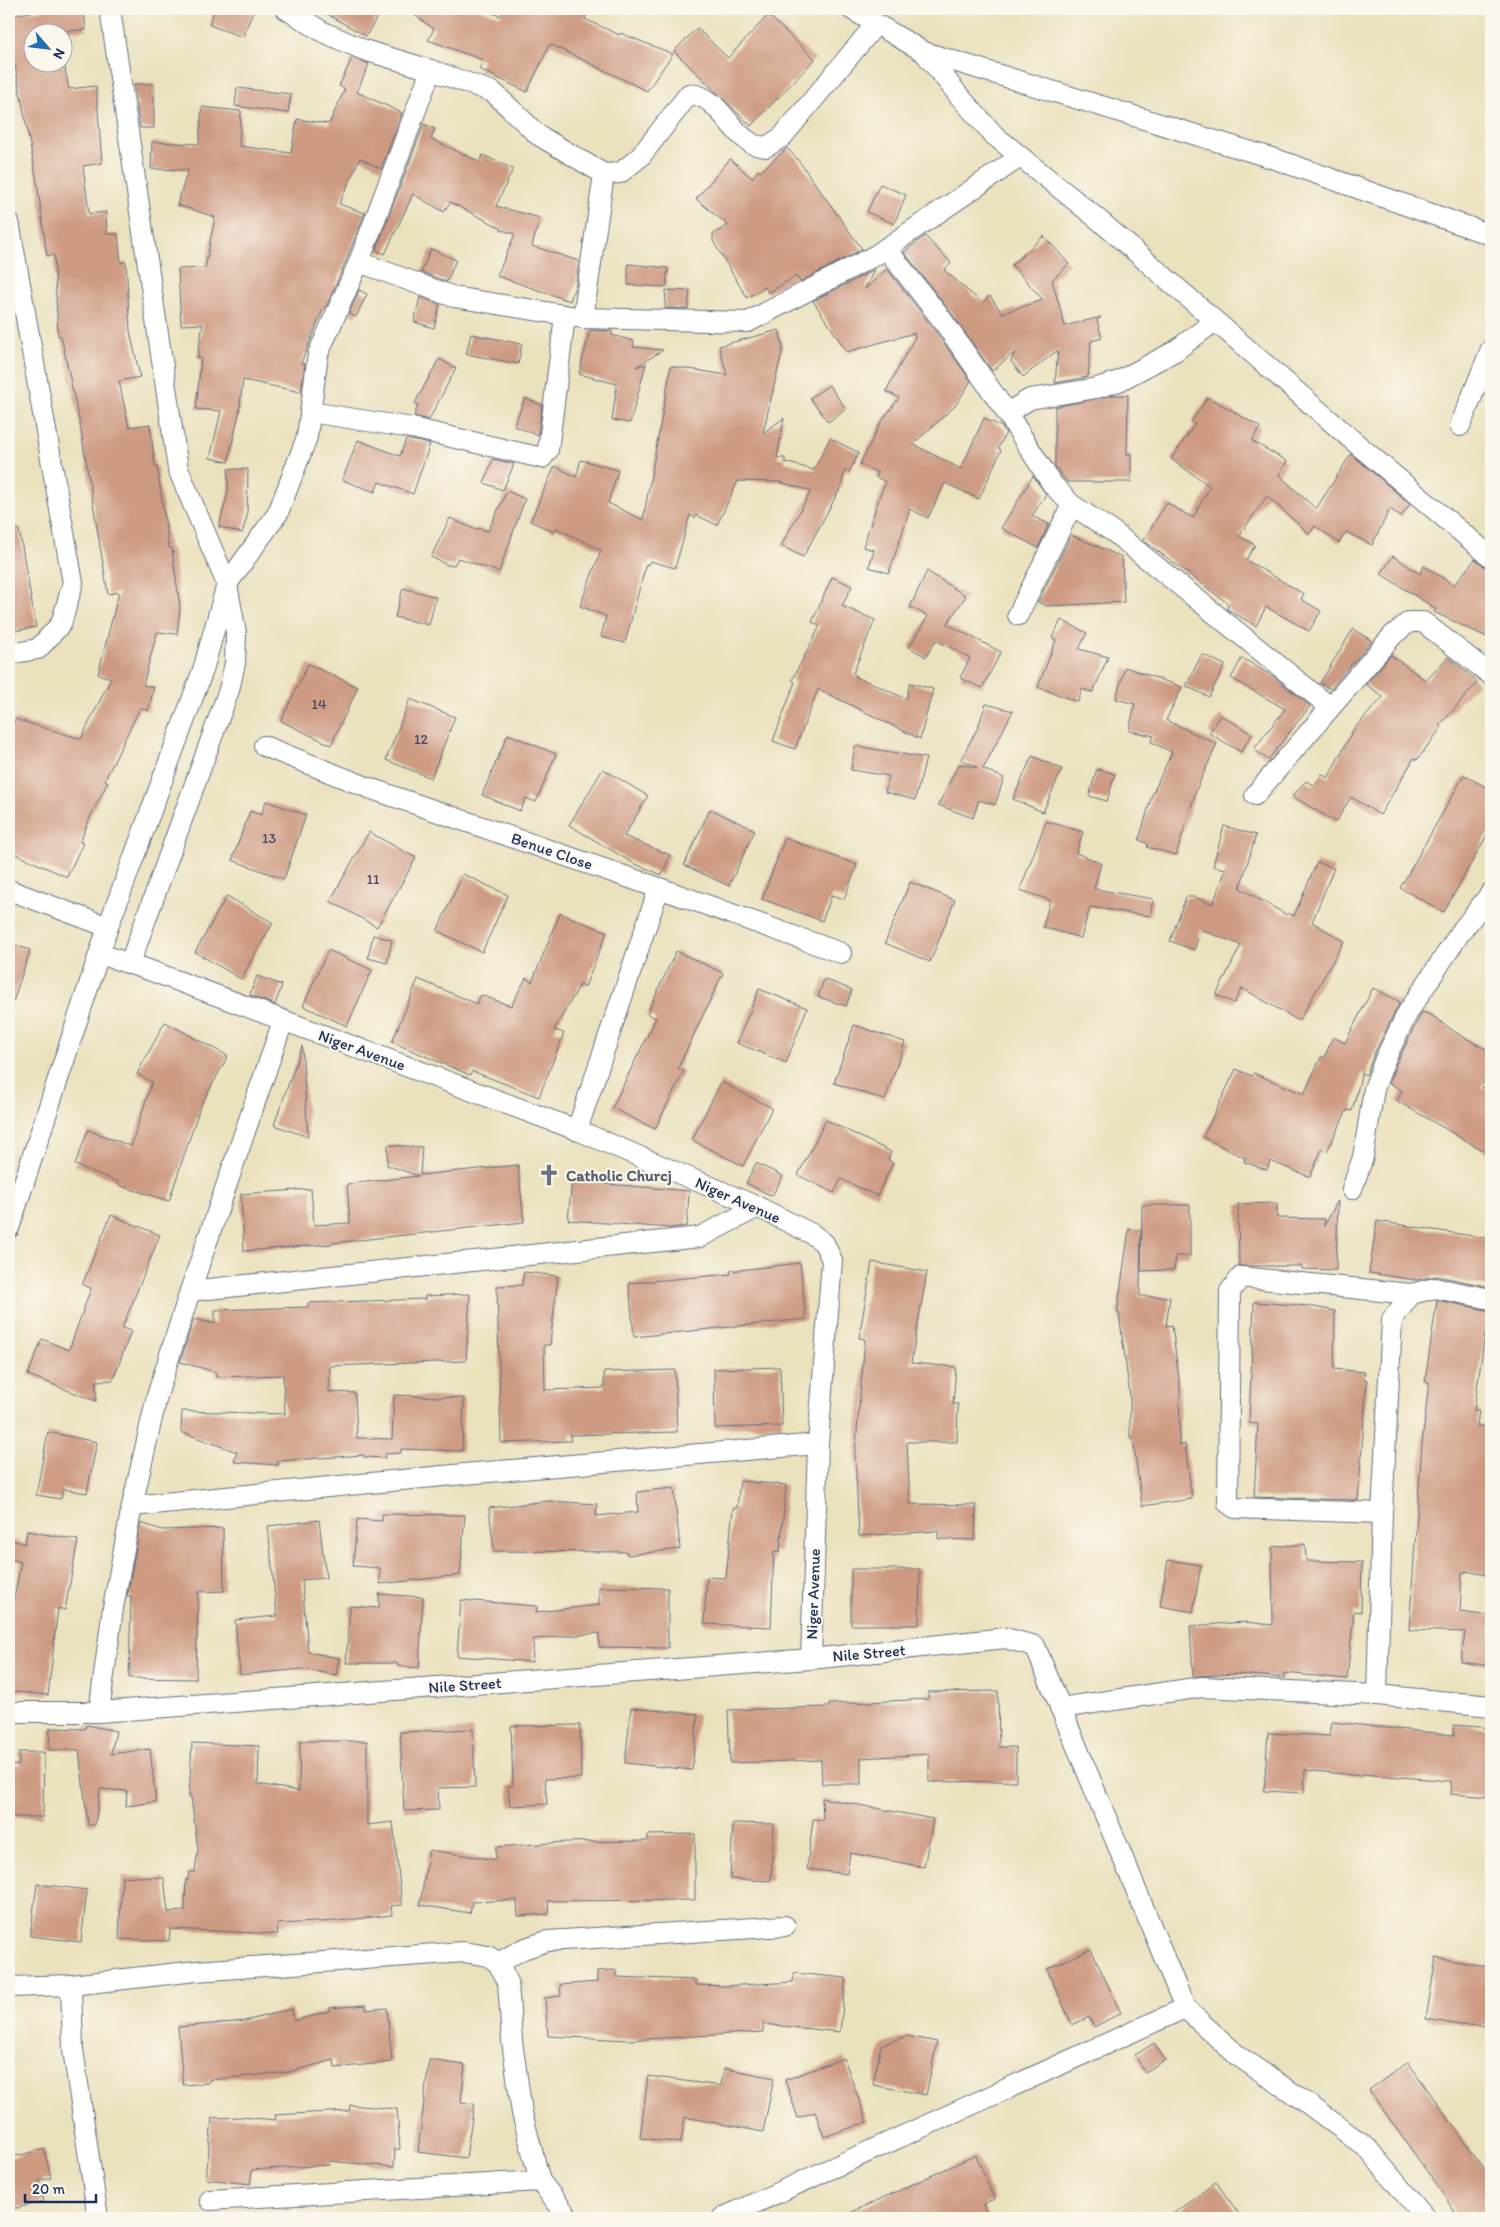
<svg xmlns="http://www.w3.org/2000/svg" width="1500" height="2227" viewBox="0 0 1500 2227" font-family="Itim,sans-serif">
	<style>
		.building { fill: #cd9a82 }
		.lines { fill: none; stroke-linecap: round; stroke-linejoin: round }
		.minor-casing { stroke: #636d7f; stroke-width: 22 }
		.minor { stroke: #fff; stroke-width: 20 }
		.labels { text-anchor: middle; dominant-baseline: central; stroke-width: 4; stroke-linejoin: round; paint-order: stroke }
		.number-label { font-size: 14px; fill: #484a67 }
		.street-label { font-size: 16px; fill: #1b2f5e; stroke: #fbf7ec }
		.worship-label { font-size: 16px; font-weight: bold; fill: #5b616d; stroke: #fbf7ec; text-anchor: start }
	</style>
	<rect width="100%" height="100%" fill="#fbf7ec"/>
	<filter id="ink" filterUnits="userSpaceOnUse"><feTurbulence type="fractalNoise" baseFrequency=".02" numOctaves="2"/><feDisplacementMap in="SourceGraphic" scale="10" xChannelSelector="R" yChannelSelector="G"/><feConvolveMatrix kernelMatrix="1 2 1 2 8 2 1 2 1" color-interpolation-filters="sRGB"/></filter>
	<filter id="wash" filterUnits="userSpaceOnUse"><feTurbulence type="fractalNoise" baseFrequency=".0096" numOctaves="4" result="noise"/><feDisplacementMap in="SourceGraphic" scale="20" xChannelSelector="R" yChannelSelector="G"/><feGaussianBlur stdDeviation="1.12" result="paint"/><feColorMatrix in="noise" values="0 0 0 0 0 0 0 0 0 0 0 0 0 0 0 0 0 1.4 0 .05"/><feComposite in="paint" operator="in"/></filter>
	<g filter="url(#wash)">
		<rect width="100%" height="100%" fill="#eae1bd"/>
		<g id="blocks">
			<g class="building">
				<polygon points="47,9 84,9 86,30 32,32 32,62 62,62 62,53 69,89 96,86 102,163 83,166 89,214 106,212 107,234 118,234 121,263 126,262 130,331 140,377 119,381 129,427 150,424 155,466 157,466 169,548 172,548 180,608 177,634 157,632 143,685 154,687 148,711 140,708 105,780 108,782 92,813 80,842 83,843 67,877 9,851 9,738 15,719 81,739 111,678 98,674 119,592 108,594 80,425 61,336 58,336 54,255 47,256 37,182 9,34 9,16"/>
				<polygon points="215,9 254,9 243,37 209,25"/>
				<polygon points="318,9 382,9 366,36"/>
				<polygon points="406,9 479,9 501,16 504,9 588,9 585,19 619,35 620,33 673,54 647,91 550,44 527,92 479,69 483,60 428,40 434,29"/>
				<polygon points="768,15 815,59 751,126 674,51 697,28 728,58"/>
				<polygon points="352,58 369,64 357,92 402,113 381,169 360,158 339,204 365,213 345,263 326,307 324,307 301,363 305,364 301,392 243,380 239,413 228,462 210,458 221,411 196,409 201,358 197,358 203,324 181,325 178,269 205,268 215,217 177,205 188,170 151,169 152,142 199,144 202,107 241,111 239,146 291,153 297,119 329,124 345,89 339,86"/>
				<polygon points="134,84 154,84 154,128 140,128"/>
				<polygon points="237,88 291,94 288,113 235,106"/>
				<polygon points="424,124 435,129 431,139 480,162 483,155 513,169 496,206 540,218 532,246 579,261 576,283 570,301 497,276 515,234 501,230 501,228 450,202 444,212 413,194 385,254 376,250"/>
				<polygon points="787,148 799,161 862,249 800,282 796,276 768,293 765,287 747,298 713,241 713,234 728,225 696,199 730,159 752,178 758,170 760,172"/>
				<polygon points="880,184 906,195 894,224 867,212"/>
				<polygon points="925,236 951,263 944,270 982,303 990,296 1002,313 1043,300 1012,265 1044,236 1069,264 1052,280 1065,326 1101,317 1097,320 1102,338 1091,341 1088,377 1055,383 1058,350 1023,377 1011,361 1015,352 992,371 952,314 904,252"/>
				<polygon points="431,249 456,260 447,282 421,272"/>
				<polygon points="628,264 668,268 666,287 628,285"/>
				<polygon points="887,269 933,328 971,381 955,406 913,444 961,469 984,418 1002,427 1006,433 998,448 1001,450 979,499 945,483 928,518 910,509 889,573 869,567 874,550 863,547 880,495 886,482 876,477 878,473 860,464 881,422 899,398 886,391 915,337 914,333 847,352 813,301 874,270 865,289"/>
				<polygon points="359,290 367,294 356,317 349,314"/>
				<polygon points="666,290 690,291 688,309 665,308"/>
				<polygon points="420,297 440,305 434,328 414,322"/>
				<polygon points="590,330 612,331 612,335 634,341 633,347 663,350 636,367 646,364 630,423 612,420 617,384 579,374"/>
				<polygon points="779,330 783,347 763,433 784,418 777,458 785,458 785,462 814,470 830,438 859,453 849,472 845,470 841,487 803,557 781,546 811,491 780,482 738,481 717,525 696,515 695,518 690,515 675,568 650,561 648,565 646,564 625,643 601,637 606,616 580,606 601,550 556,528 554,532 530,521 555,466 576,477 581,460 618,470 608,503 643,520 671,366 727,375 719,346"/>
				<polygon points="471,334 522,344 518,364 466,354"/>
				<polygon points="439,359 456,368 429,420 414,416 418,405 415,403"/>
				<polygon points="829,385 846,409 828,422 810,398"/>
				<polygon points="1113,395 1128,395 1127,454 1131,454 1131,482 1067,482 1055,466 1055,407"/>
				<polygon points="1208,397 1260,427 1252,441 1287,461 1279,475 1316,509 1351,454 1410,504 1401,517 1390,509 1372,545 1346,532 1339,543 1315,526 1309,534 1267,496 1239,536 1255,545 1246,560 1304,594 1301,599 1321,611 1309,631 1266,607 1256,626 1229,610 1227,608 1229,604 1143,540 1167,503 1193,518 1210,486 1171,459 1195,424 1191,422"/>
				<polygon points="525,398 542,405 538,435 514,426"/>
				<polygon points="358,440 400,456 406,439 430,444 413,494 379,482 375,492 342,480"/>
				<polygon points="493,459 514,464 503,490 484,483"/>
				<polygon points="228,469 248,469 247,517 242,533 219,527 228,492"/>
				<polygon points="1033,476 1046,494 1032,516 1049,524 1038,548 1001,528"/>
				<polygon points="507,491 525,499 499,572 458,558 454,565 447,565 431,557 450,518 476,530 477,528 488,531"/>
				<polygon points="19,529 36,627 9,632 9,530"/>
				<polygon points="1071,535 1122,557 1124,602 1047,606 1038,602"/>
				<polygon points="1393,556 1420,574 1424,566 1454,585 1475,559 1484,566 1491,569 1491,639 1434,612 1436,609 1381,574"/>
				<polygon points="927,571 966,596 947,624 1001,652 982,688 960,678 970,658 936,640 926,657 909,647 928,616 910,607"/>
				<polygon points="832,577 852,586 842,606 875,620 853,673 856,675 855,677 872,683 906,699 910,683 933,689 920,739 818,689 795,749 773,741 795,682 792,680 820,626 812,622"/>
				<polygon points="403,588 436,597 429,625 395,617"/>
				<polygon points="1061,620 1087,633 1079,649 1108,657 1093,692 1082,689 1078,702 1038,687 1056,640 1052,638"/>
				<polygon points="1353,629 1372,641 1330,689 1320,683"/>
				<polygon points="1202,654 1225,665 1209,697 1186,686"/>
				<polygon points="1391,655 1426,681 1448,657 1478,682 1439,726 1441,728 1417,760 1414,758 1380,815 1351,797 1336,822 1292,796 1306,781 1315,786 1322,774 1328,778 1353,730 1383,697 1366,684"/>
				<polygon points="1242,658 1274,677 1310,706 1268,760 1254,749 1285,709 1231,678"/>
				<polygon points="308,664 358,687 331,745 281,721"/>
				<polygon points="1125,667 1182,687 1166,720 1217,744 1197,788 1176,855 1147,847 1148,844 1139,840 1152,795 1172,752 1151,742 1154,736 1129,731 1135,704 1116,699"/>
				<polygon points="410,699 455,717 431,778 386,760"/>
				<polygon points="986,704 1013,711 983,769 1004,778 995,805 979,800 973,818 938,805 959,764 978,768 961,759 978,727"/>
				<polygon points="1220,715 1252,734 1241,752 1209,733"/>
				<polygon points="508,734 556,754 536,802 526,798 520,811 482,795"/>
				<polygon points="855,746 926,758 915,800 885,792 889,776 851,770"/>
				<polygon points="1032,756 1062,769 1043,812 1013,799"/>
				<polygon points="603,769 648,796 624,836 670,855 662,875 633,863 569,825"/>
				<polygon points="1097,769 1115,774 1107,801 1089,796"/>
				<polygon points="1464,775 1491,790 1491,828 1444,912 1400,888"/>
				<polygon points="266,801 306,815 284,879 232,860 250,811 261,815"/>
				<polygon points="710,809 755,830 729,886 684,865"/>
				<polygon points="1046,821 1083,832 1076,853 1101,863 1094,889 1153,899 1150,916 1090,907 1081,938 1043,927 1050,900 1020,890"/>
				<polygon points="1224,826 1256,835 1240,888 1287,915 1288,913 1294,916 1317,862 1334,868 1312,922 1344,941 1299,1021 1242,988 1234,1003 1216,995 1241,945 1201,930 1194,950 1170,941 1186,897 1194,897 1213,904 1226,869 1213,866"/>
				<polygon points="369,832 416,858 377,927 330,901"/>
				<polygon points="785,838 857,865 844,899 832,895 822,921 762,899"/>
				<polygon points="463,874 508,895 482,952 437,931"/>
				<polygon points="910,882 955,900 930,962 885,943"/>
				<polygon points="227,896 273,923 241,979 195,952"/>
				<polygon points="560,913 607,932 585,987 580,985 554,1030 564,1033 539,1097 472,1071 470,1075 392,1042 418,979 477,1004 481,995 511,1006 526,978 532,982"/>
				<polygon points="373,935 392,940 387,963 368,958"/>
				<polygon points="9,943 30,950 13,1002 9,1002"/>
				<polygon points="328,950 372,970 347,1026 303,1006"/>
				<polygon points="676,951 723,973 678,1068 684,1071 655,1129 612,1108 656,1018 647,1014"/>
				<polygon points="257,976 282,985 275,1005 250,995"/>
				<polygon points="824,979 852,990 846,1006 818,997"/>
				<polygon points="1373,988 1400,1002 1374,1054 1366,1075 1362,1073 1352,1111 1347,1110 1327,1151 1322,1149 1310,1177 1270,1161 1267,1170 1244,1162 1245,1158 1203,1137 1236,1069 1252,1076 1253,1073 1304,1094 1321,1057 1324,1058 1333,1037 1345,1043"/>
				<polygon points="759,989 807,1008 786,1063 737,1043"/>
				<polygon points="1422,1012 1431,1015 1455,1032 1491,1052 1491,1068 1481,1087 1491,1092 1491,1155 1397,1101 1402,1091 1389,1083 1396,1064"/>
				<polygon points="165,1022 228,1056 200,1107 169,1201 118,1185 119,1182 75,1165 88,1130 131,1146 152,1082 137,1074"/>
				<polygon points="854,1025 905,1042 885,1100 834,1083"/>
				<polygon points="302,1046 308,1137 274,1125"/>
				<polygon points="721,1082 772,1108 743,1166 692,1140"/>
				<polygon points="826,1120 891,1152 888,1160 893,1163 877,1196 841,1179 834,1193 798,1175"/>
				<polygon points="388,1145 422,1147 420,1175 518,1165 524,1222 332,1243 332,1244 244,1251 241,1194 311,1189 314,1225 350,1223 347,1184 419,1176 387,1165"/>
				<polygon points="756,1163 783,1176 772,1196 746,1183"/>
				<polygon points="572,1181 689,1191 687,1226 670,1228 568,1220"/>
				<polygon points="1338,1201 1336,1270 1302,1269 1302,1266 1239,1266 1238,1204 1277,1203 1277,1218 1325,1219 1324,1226"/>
				<polygon points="1142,1205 1190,1205 1190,1256 1176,1256 1174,1270 1141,1271"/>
				<polygon points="111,1215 160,1235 122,1328 131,1331 113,1380 96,1381 96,1401 28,1375 42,1339 69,1350 91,1288 82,1285"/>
				<polygon points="1377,1221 1491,1239 1491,1287 1437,1276 1416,1280 1369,1273"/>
				<polygon points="1129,1229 1141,1230 1140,1296 1170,1297 1166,1326 1172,1325 1180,1387 1179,1445 1185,1444 1192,1499 1142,1506 1133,1438 1130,1438 1130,1396 1119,1313 1117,1313"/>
				<polygon points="872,1262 927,1272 911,1363 956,1367 953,1404 958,1404 957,1442 907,1442 910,1504 976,1505 975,1540 938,1539 938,1531 859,1536 855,1454 865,1339 859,1338"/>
				<polygon points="800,1263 806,1319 634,1337 629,1283 731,1274 730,1271"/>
				<polygon points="524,1272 558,1276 550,1345 544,1345 545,1390 604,1388 604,1372 675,1370 677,1432 570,1435 571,1441 501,1443 497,1286 522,1285"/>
				<polygon points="470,1294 466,1361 330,1366 329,1392 355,1393 357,1438 392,1439 394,1395 464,1398 462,1451 401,1449 401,1453 385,1454 385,1458 364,1457 364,1455 278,1461 278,1465 234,1462 237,1452 181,1432 182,1411 285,1414 283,1375 216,1377 216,1372 180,1362 194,1319 215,1324 215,1310 308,1307 308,1303 425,1299 425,1296"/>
				<polygon points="1437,1300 1491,1311 1491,1335 1485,1334 1474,1410 1479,1410 1477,1426 1491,1427 1491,1576 1466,1571 1466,1573 1462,1573 1460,1612 1491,1616 1491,1666 1461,1662 1465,1632 1409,1630 1422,1444 1429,1382 1425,1382"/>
				<polygon points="1254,1302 1309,1306 1335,1311 1334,1369 1365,1372 1364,1379 1367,1380 1358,1500 1254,1497 1258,1424 1249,1423"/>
				<polygon points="780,1367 782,1426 715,1428 714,1369"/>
				<polygon points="48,1432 97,1442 87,1493 63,1489 61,1499 36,1495"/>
				<polygon points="740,1481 786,1485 780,1552 774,1551 771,1627 704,1624 707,1577 726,1578 733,1508 737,1508"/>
				<polygon points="674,1488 680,1549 627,1555 627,1552 494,1551 489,1508 548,1501 597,1504 596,1516 638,1512 637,1492"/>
				<polygon points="382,1514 465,1515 460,1575 380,1584 380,1568 353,1566 357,1519 382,1521"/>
				<polygon points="319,1520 326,1578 302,1580 308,1652 339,1658 336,1675 302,1669 240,1675 235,1620 277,1616 268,1526"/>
				<polygon points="141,1523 162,1530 223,1528 224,1591 198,1592 196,1679 129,1678 131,1596 127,1596"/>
				<polygon points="27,1531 78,1540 65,1610 58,1608 48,1695 9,1691 9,1626 21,1562 9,1558 9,1539 25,1544"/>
				<polygon points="1305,1544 1306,1561 1362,1562 1361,1612 1354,1611 1347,1679 1284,1673 1284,1678 1238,1674 1193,1676 1190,1626 1245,1622 1273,1625 1272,1547"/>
				<polygon points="1168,1560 1201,1565 1193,1612 1160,1606"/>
				<polygon points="851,1569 920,1569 919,1625 851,1625"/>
				<polygon points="599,1587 668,1588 668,1648 599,1647 599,1633 534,1639 532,1662 457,1656 461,1600 537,1606 536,1612 599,1605"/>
				<polygon points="379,1594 423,1597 419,1668 398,1666 397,1663 346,1663 350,1606 379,1608"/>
				<polygon points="998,1691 999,1747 1016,1747 1016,1781 929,1782 929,1754 861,1758 861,1784 822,1784 821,1760 730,1763 728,1710 829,1707 829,1704 928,1699 928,1692"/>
				<polygon points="631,1708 698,1714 692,1770 625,1763"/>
				<polygon points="1332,1722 1454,1735 1454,1725 1491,1728 1491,1797 1450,1794 1451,1781 1362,1774 1362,1776 1305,1770 1304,1793 1264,1791 1268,1733 1330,1736"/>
				<polygon points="86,1725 116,1731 111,1754 150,1749 156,1802 126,1806 127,1791 100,1789 95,1825 88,1825 79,1750 49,1750 50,1728 85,1729"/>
				<polygon points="580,1725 581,1778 545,1779 547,1804 510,1806 508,1786 513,1785 511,1726"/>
				<polygon points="473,1729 475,1787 438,1788 439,1810 404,1811 400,1732"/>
				<polygon points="300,1741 367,1741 367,1825 393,1822 402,1905 391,1906 392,1915 338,1921 277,1924 278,1934 170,1929 169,1941 119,1939 122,1876 164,1878 168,1912 185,1911 186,1879 188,1880 189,1872 195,1872 198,1849 191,1797 189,1797 192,1743 259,1746 258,1784 299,1791"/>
				<polygon points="19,1752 44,1752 43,1817 9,1817 9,1765 19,1765"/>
				<polygon points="822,1798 933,1819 924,1867 850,1853 847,1874 807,1869 813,1819 823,1820"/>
				<polygon points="733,1823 774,1824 771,1881 730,1879"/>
				<polygon points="695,1834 695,1900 548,1901 549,1914 518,1916 517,1900 472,1902 470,1913 420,1905 429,1850 496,1860 496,1847 567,1842 648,1841 648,1835"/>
				<polygon points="37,1884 87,1890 81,1942 30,1936"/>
				<polygon points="1091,1949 1121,2013 1094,2027 1089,2017 1072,2025 1047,1969"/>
				<polygon points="1436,1958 1491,1967 1491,2026 1460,2025 1426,2019"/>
				<polygon points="616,1970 616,1977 695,1980 695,1985 725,1986 793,1982 794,1973 846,1978 840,2032 763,2024 763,2032 629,2040 548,2036 545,1998 561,1996 560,1985 597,1982 597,1971"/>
				<polygon points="366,2005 366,2010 387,2008 392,2062 335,2068 334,2060 289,2072 209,2080 209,2083 183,2085 178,2027 245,2021 292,2009 294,2021 329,2011 329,2008"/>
				<polygon points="907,2036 937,2042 926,2095 873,2085 881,2045"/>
				<polygon points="1154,2043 1165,2060 1145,2072 1135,2055"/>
				<polygon points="844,2058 867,2122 824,2137 815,2112 798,2118 785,2080"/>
				<polygon points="429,2060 465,2065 461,2102 474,2104 466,2158 418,2152"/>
				<polygon points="1408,2062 1491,2179 1491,2218 1460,2218 1369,2090"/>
				<polygon points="724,2068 774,2078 763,2132 685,2117 681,2143 640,2138 648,2076 721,2086"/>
				<polygon points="350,2105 397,2109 400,2149 395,2149 394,2167 329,2161 329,2165 252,2170 250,2184 206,2179 212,2118 241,2117 276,2120 275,2115 349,2111"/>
				<polygon points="44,2149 51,2178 39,2181 44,2201 9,2210 9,2158"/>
				<polygon points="976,2155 994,2199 983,2204 989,2218 839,2218"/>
				<polygon points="1216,2182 1242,2218 1167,2218"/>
			</g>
		</g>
	</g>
	<g filter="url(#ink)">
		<use href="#blocks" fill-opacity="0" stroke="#636d7f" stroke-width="1"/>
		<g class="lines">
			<g class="minor-casing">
				<g id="minor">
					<path d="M286 9 323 32 364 50 431 70 493 92 538 135 604 174 620 173 640 157 689 94C718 95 728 130 751 143 755 146 761 146 766 147L782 137 876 24"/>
					<polyline points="851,9 924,52 1275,159 1491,235"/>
					<polyline points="924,52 960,97 995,136 1099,220 1358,445 1491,557"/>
					<polyline points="9,222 73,583 61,624 38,649 9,654"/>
					<polyline points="886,248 943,321 1007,413 1052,484 1072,505 1115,533 1330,707"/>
					<polyline points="359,262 454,297 583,318 748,322 876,255 1020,157"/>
					<polyline points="583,318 604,174"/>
					<polyline points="310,412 412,428 542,458 548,450 565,316"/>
					<polyline points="1007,413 1030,399 1097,388 1119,381 1175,351 1215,321"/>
					<polyline points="1460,426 1491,349"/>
					<polyline points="1018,615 1072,505"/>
					<polyline points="264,746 369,788 659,888 841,953"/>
					<polyline points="1255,795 1393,635 1409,622 1423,622 1491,675"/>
					<polyline points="9,890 108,927"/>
					<polyline points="100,954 146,969 577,1130 758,1207 812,1234 824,1243 832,1260 818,1444 811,1659"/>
					<polyline points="130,963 229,690 235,663 236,633 227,584 278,513 307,437 318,354 359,262 431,70"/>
					<polyline points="577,1130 659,888"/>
					<polyline points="1352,1189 1363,1157 1374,1089 1385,1059 1408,1012 1460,933 1491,893"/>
					<polyline points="9,1228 108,927 203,670 227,584 178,469 110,9"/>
					<polyline points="190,1291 700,1237 758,1207"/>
					<polyline points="132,1506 464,1474 818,1444"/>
					<polyline points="1382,1513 1235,1508 1228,1503 1230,1291 1241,1277 1411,1294 1435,1288 1491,1299"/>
					<polyline points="1377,1695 1382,1513 1392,1320 1411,1294"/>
					<polyline points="1060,1708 1202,1687 1377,1695 1491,1706"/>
					<polyline points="9,1712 99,1712 811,1659 1005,1638 1035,1646 1185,2008 1238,2056 1303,2100 1367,2148 1425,2218"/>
					<polyline points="99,1712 113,1608 132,1506 157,1396 190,1291 283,1021"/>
					<polyline points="498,1963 523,1949 547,1941 785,1926"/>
					<polyline points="71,1985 73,2050 98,2218"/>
					<polyline points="9,1987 71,1985 196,1971 464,1952 488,1956 498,1963 508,1982 512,2041 522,2113 540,2181 569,2218"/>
					<polyline points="210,2200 540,2181"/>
					<polyline points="722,2218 1185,2008"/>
				</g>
			</g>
			<use href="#minor" class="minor"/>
		</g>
	</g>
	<defs>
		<g id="church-bare" transform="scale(1.725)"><path d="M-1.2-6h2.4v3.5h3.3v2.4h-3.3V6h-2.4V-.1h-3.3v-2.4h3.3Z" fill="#6b7280" stroke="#fbf7ec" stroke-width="2.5" paint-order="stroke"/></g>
	</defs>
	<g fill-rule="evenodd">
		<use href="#church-bare" x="549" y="1175"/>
	</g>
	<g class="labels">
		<g class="number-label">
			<text x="319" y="704">14</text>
			<text x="421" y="739">12</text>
			<text x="269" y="838">13</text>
			<text x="373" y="879">11</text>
		</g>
		<g class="street-label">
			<text transform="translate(552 851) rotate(19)">Benue Close</text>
			<text transform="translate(362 1050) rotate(20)">Niger Avenue</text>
			<text transform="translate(738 1200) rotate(24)">Niger Avenue</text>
			<text transform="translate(813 1594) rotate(-88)">Niger Avenue</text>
			<text transform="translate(869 1653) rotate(-5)">Nile Street</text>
			<text transform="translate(465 1685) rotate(-4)">Nile Street</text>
		</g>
		<g class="worship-label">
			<text x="566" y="1175">Catholic Churcj</text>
		</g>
	</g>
	<rect width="1500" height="2227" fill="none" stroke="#fbf7ec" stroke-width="30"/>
	<g transform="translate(48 48) rotate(118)"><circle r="24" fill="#fbf7ec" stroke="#a1a7b3"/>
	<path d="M0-4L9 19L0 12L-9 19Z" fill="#1f6fb2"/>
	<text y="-8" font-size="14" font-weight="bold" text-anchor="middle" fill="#1b2f5e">N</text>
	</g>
	<path d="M25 2194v8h71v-8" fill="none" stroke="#1b2f5e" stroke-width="2.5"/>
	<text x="32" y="2194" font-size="15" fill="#1b2f5e" stroke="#fbf7ec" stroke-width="4" paint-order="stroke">20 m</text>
</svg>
